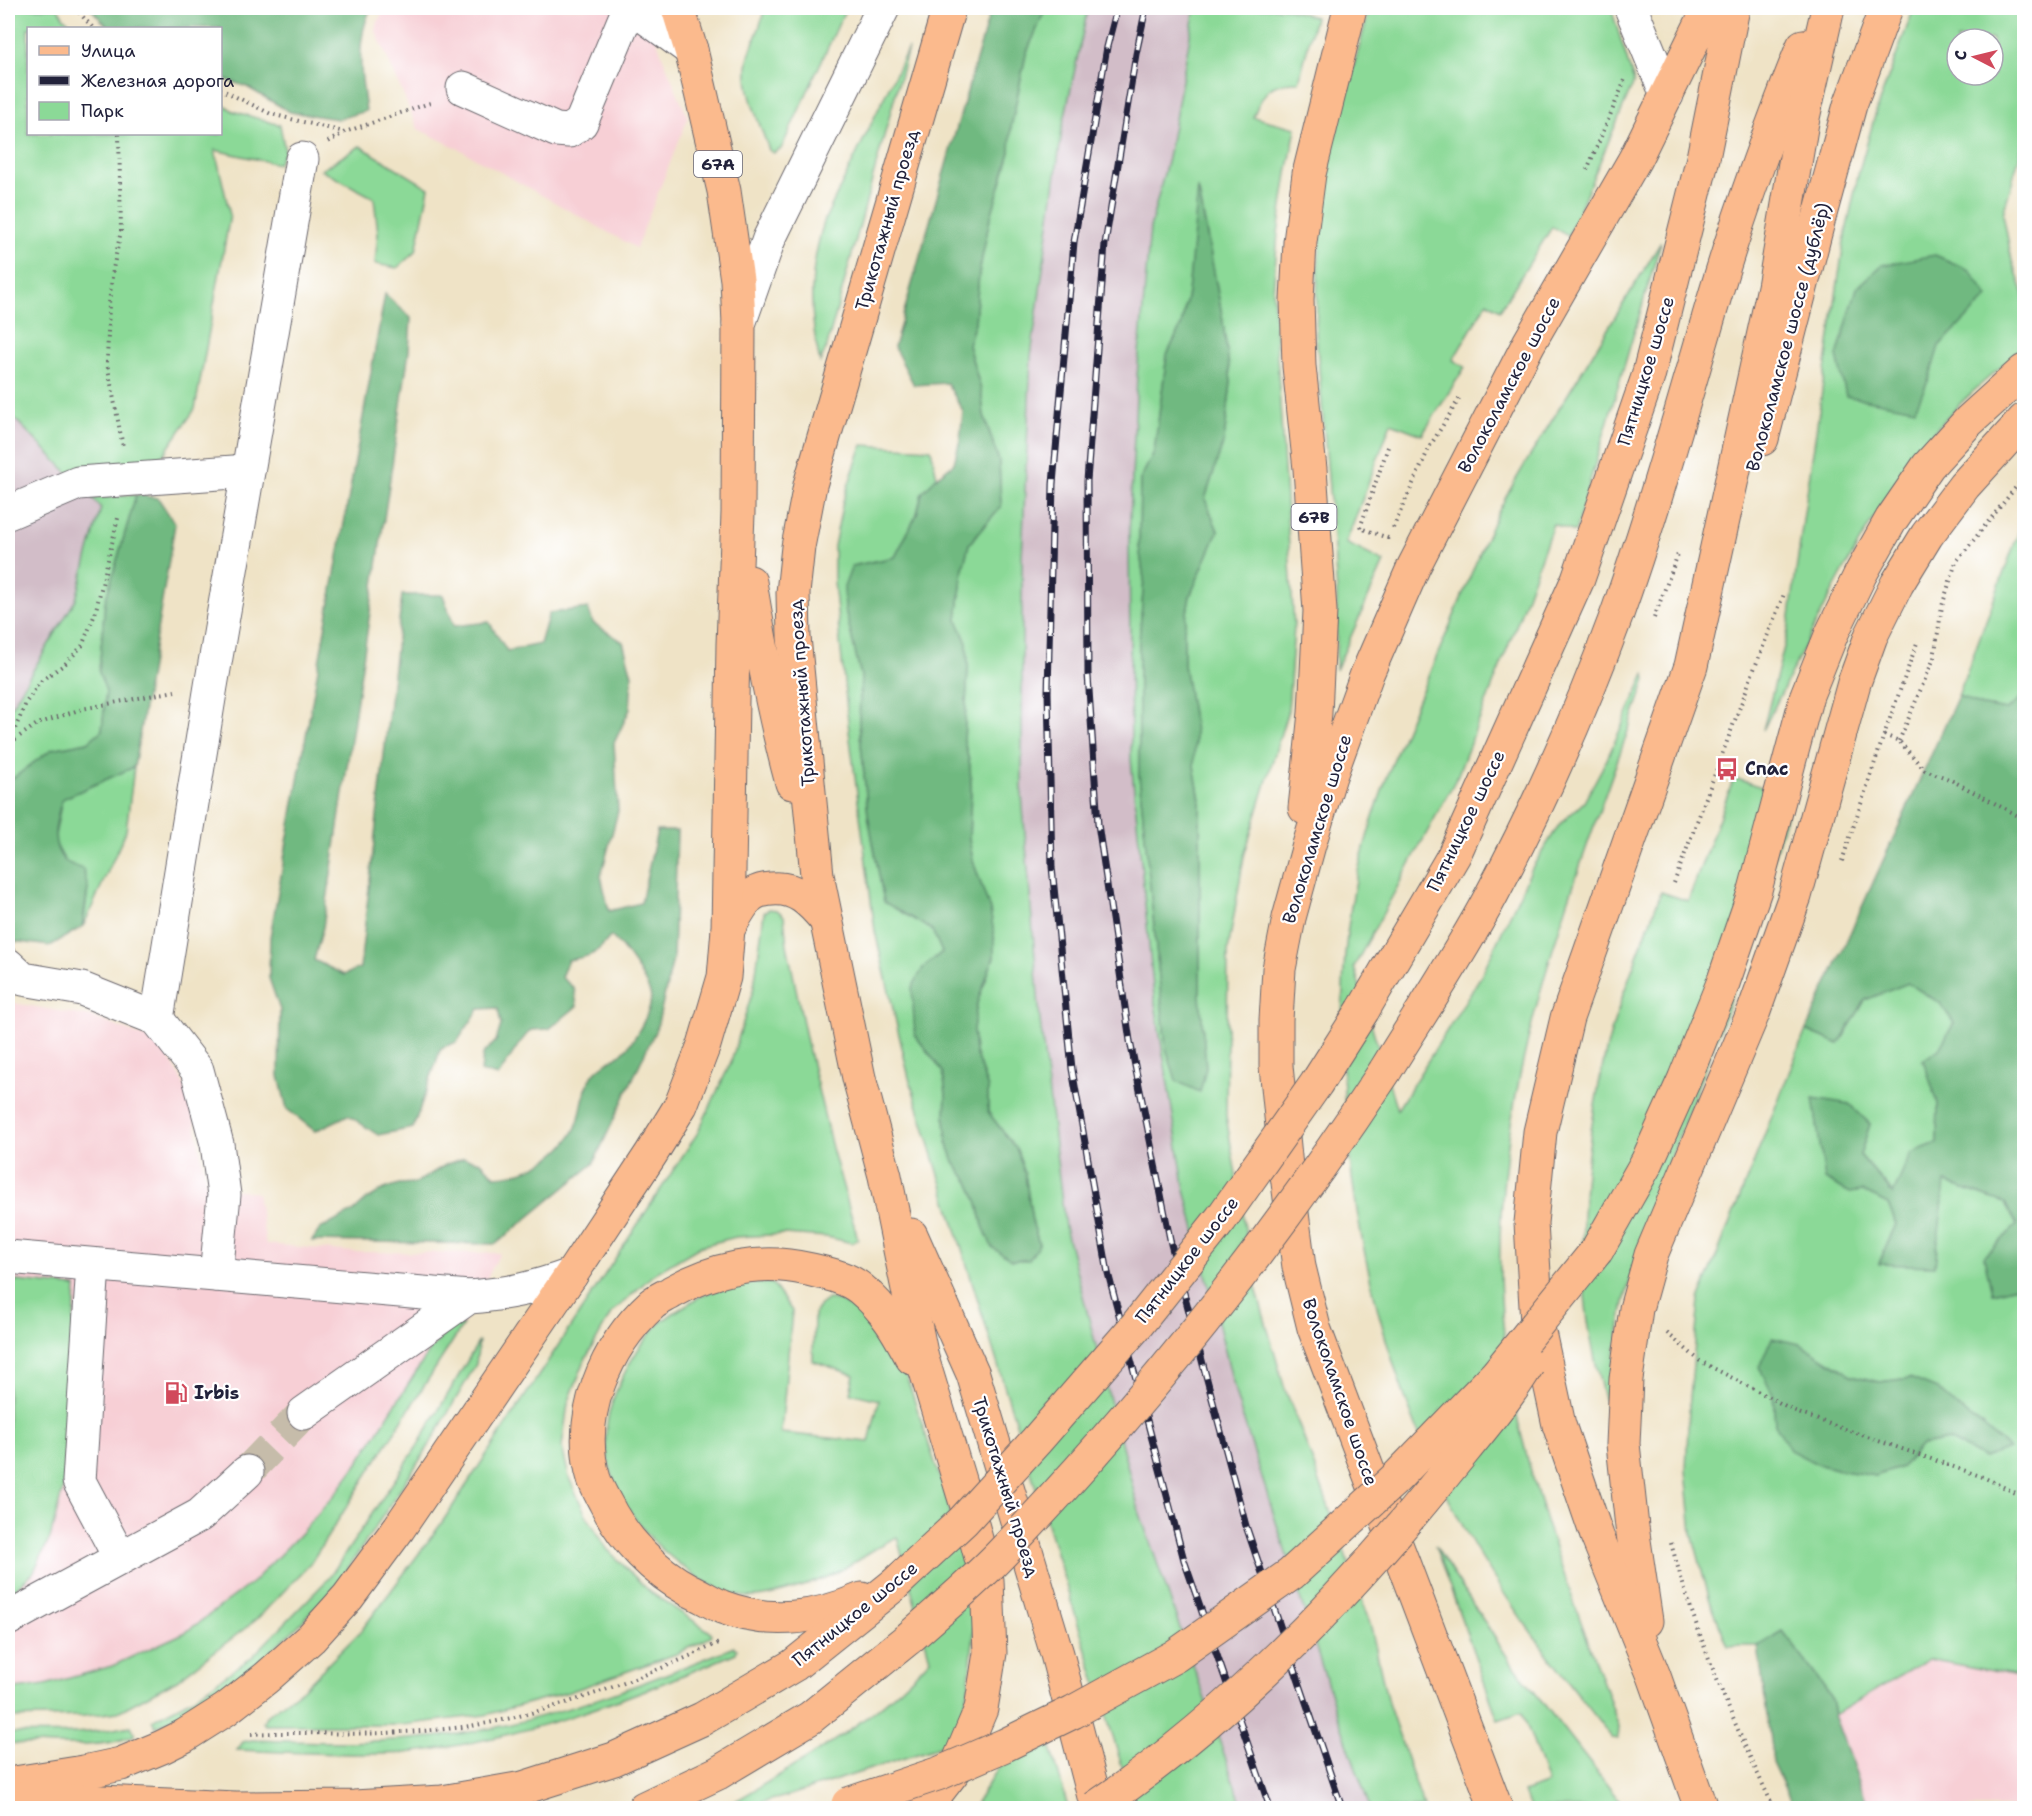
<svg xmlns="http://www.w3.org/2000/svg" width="2032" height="1816" viewBox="0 0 2032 1816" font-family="'Shantell Sans',sans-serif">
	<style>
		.built { fill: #f7cfd5 }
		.industrial { fill: #d2bdc8 }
		.green { fill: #8bd997; stroke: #567e69; stroke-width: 1.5; fill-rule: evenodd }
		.forest { fill: #70b980; stroke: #496e5e; stroke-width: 1.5 }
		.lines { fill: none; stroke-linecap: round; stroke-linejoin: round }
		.minor-tunnel { stroke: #c6bcaa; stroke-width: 33; stroke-dasharray: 33 16; stroke-linecap: butt }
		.minor-casing { stroke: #6a666c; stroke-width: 35 }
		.major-casing { stroke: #6a666c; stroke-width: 35 }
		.path { stroke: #6a666c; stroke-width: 4; stroke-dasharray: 1.5 4.5; stroke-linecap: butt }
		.minor { stroke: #fff; stroke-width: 33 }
		.major { stroke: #fbba8d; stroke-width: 33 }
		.rail-casing { stroke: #22223b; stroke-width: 7 }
		.rail { stroke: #fff; stroke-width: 4.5; stroke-dasharray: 14; stroke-linecap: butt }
		.major-bridge-casing { stroke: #6a666c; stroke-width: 35; stroke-linecap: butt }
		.major-bridge { stroke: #fbba8d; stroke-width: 33 }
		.labels { text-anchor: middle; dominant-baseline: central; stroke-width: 4.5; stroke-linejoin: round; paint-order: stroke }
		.shield { fill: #fff; stroke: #646476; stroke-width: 1.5 }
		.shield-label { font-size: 16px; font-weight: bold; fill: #22223b }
		.street-label { font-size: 18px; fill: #22223b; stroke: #fff }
		.poi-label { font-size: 18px; font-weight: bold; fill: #22223b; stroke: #fff; text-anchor: start }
	</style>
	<rect width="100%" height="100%" fill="#fff"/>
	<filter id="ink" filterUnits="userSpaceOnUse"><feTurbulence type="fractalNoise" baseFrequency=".0167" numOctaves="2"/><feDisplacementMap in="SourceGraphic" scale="12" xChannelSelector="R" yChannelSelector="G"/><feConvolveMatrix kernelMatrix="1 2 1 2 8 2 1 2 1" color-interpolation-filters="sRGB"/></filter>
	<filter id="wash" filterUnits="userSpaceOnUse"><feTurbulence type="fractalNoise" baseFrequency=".008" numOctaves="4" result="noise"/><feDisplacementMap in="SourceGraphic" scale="24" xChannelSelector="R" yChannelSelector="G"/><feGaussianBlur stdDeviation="1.35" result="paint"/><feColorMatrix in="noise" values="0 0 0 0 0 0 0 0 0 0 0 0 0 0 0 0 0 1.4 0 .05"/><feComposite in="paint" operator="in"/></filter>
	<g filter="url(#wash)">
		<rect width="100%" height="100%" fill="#efe3c6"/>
		<g class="built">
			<polygon points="384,8 646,8 663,58 688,118 636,248 459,149 418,129 375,29"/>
			<polygon points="8,1002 92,1017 155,1041 173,1064 190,1095 207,1186 257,1193 266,1244 354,1252 500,1253 463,1325 451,1326 358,1463 336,1493 300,1534 253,1582 186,1632 112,1666 45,1685 8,1690 8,1596 33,1573 76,1287 8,1280"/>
			<polygon points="1928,1659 2024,1677 2024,1808 1869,1808 1834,1715"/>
		</g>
		<g class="industrial">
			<polygon points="1088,8 1195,8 1168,158 1150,228 1137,376 1129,537 1131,759 1154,997 1184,1185 1237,1399 1337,1714 1370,1808 1243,1808 1139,1511 1065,1227 1040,1020 1022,795 1022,557 1031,356 1062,130"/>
			<polygon points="8,416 14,418 102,508 76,599 8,711"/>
		</g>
		<g class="green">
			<polygon points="8,8 58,8 64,18 76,28 28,28 28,134 220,134 221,102 233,111 280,125 285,151 278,164 215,150 230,215 195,409 162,457 68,473 14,418 8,416"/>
			<path d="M764 8H846L781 149 773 153 769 150C760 124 742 87 748 61 751 42 763 26 764 8Z"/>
			<polygon points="1046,8 1088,8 1062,130 1031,356 1022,557 1022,795 1040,1020 1065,1227 1139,1511 1243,1808 1135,1808 909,1078 875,931 849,731 834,582 834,546 843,501 862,445 931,449 937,477 922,493 917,514 895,557 852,566 845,609 861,676 859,723 868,815 884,901 932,930 942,952 923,968 915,1035 943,1072 946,1094 945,1118 947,1142 955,1164 969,1182 978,1203 983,1226 1039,1244 1032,1221 1025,1174 1017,1150 988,1112 988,1088 975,1052 973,1029 977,1003 994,957 990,910 973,861 969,839 971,789 970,765 964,741 968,668 967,643 957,620 963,568 969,544 1001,506 999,461 984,416 981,390 968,345 975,322 979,273 989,223 1010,152 1011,127 1026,54"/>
			<path d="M1195 8H1285L1315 17 1299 82C1270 81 1263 92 1253 117L1296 128 1287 174 1278 233 1273 292 1294 627 1288 710 1244 856 1228 950 1226 1116 1254 1281 1284 1386 1311 1457 1371 1627 1388 1703 1424 1808H1370L1337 1714 1237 1399 1184 1185 1154 997 1131 759 1129 537 1137 376 1150 228 1168 158ZM1199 191 1222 315 1231 382 1224 440 1205 499 1218 531 1190 596 1184 629V665L1195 732 1194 766 1200 800V996L1206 1068 1166 1048 1139 775V643L1144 579 1139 546 1140 480 1154 452 1167 355 1181 326 1188 293Z"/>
			<polygon points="1370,8 1611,8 1634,82 1568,236 1552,227 1500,310 1487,302 1453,360 1465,367 1422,435 1391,423 1346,543 1384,562 1336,670 1337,594 1334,548 1316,334 1318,267 1330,151"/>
			<path d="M1914 8H2024V140L2003 214 2012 261 2024 294V348C1986 379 1947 412 1917 452 1855 538 1810 636 1763 730L1788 631 1802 527 1844 241 1859 171 1878 105ZM1957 39H1993V75H1957Z"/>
			<path d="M908 48 827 346 820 362C808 312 809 268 825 219Z"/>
			<polygon points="360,146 429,188 416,251 397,268 375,264 378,233 374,198 321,170"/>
			<path d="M1661 242 1575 532 1553 524 1518 621 1457 777 1354 967 1397 1110 1481 976 1533 866 1559 825 1584 802 1607 759 1645 674 1646 680C1574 887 1481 1101 1503 1324 1505 1340 1505 1357 1508 1373 1530 1495 1578 1611 1619 1727L1618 1739 1612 1738C1562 1673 1509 1608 1469 1537 1389 1396 1350 1235 1343 1073 1341 1011 1342 947 1355 885 1374 794 1415 708 1451 623 1469 581 1485 535 1507 495 1524 464 1544 434 1562 404 1595 350 1628 296 1661 242Z"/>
			<polygon points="136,495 105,602 99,672 106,691 102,730 88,742 52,749 8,782 8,712 76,599 101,508 92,498"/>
			<polygon points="2024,518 2024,695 2007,710 1982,706 1958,696"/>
			<polygon points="134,767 126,831 83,927 88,888 65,861 54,841 62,799"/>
			<path d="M1734 778 1792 797 1726 1014 1647 1219 1624 1302 1606 1407C1597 1370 1588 1333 1585 1295 1578 1217 1587 1137 1604 1060 1616 1005 1642 946 1661 892L1688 901Z"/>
			<polygon points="769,909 777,910 784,916 787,945 808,1047 832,1148 858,1239 852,1243 827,1237 785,1234 736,1237 701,1246 654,1274 611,1314 585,1360 568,1403 562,1447 569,1478 585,1513 607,1549 650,1592 709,1631 712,1635 711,1637 676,1654 569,1692 485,1715 402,1725 265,1725 263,1722 266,1716 303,1689 361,1631 441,1524 697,1134 731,1062 754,987 764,913"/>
			<path d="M1908 983 1940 1003 1954 1023 1939 1050 1923 1060 1938 1103 1937 1143 1911 1153 1894 1194 1860 1155 1870 1124 1849 1104 1862 1191 1888 1204 1896 1224 1879 1263 1944 1182 2005 1203 2017 1225 1993 1293 2024 1285V1677L1928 1659 1834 1715 1830 1695 1783 1631 1758 1646H1728L1710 1601 1692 1533 1686 1470 1689 1408 1699 1300 1806 1030 1839 1044 1865 1000ZM1800 1344 1851 1375 1880 1382 1910 1378 1984 1426 1983 1458 1949 1440 1921 1445 1902 1467 1875 1476 1844 1471 1817 1464 1775 1424 1773 1394Z"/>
			<polygon points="8,1280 76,1287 64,1485 50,1538 33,1573 8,1595"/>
			<path d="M772 1283 792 1311 781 1433 869 1442 879 1400 850 1393 854 1375 813 1361 814 1314 820 1305 828 1299 839 1300 868 1321 892 1348 908 1381 945 1493 967 1575 975 1622 968 1691 958 1736 948 1744 787 1796 743 1807 730 1808V1806L734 1802C804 1761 876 1720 930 1659L897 1537C878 1545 861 1559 843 1569 823 1581 774 1597 752 1597 725 1597 698 1579 678 1563 643 1536 610 1492 606 1446 603 1406 631 1352 659 1324 669 1315 689 1303 701 1296 722 1285 748 1283 772 1283Z"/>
			<polygon points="463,1325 310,1564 256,1620 177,1680 118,1712 84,1716 8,1718 8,1690 45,1685 112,1666 186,1632 253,1582 300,1534 336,1493 358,1463 430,1350 451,1326"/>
			<polygon points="479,1341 476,1364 427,1449 337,1585 297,1627 256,1665 213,1696 156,1727 152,1720 190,1700 252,1657 329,1578 418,1445"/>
			<polygon points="1435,1546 1508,1658 1625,1808 1530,1808 1524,1792 1548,1783 1522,1712 1498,1720"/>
			<path d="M734 1647 737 1649 736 1653C631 1698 520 1741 405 1753 392 1754 378 1754 364 1754 322 1754 279 1752 237 1750L243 1742 252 1740C331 1743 410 1744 488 1729 572 1712 655 1679 734 1647Z"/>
			<path d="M130 1726 135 1735C100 1751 46 1744 8 1743V1733C51 1734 87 1735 130 1726Z"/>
			<polygon points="1036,1738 1051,1747 1068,1808 973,1808 995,1773 1014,1746"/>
		</g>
		<g class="forest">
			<path d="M90 8H371C355 42 361 74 366 111L338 119 290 112 247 87 221 78 220 28H109Z"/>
			<polygon points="991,8 1046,8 1026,54 1011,127 1010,152 989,223 979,273 975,322 968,345 981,390 984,416 999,461 1001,506 969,544 963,568 957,620 967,643 968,668 964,741 970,765 971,789 969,839 973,861 990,910 994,933 994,957 977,1003 973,1029 975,1052 988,1088 988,1112 1017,1150 1025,1174 1032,1221 1039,1244 1029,1260 1011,1260 992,1247 983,1226 978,1203 969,1182 955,1164 947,1142 945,1118 946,1094 943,1072 915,1035 912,988 923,968 942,952 932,930 884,902 868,815 859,723 861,676 845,609 844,587 852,566 895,557 917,514 922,493 937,477 954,463 960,440 963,411 947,383 914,385 894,347"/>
			<polygon points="1198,188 1222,315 1231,382 1224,440 1205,499 1218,531 1190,596 1184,629 1184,665 1195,732 1194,766 1200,800 1200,996 1206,1068 1200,1092 1176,1081 1166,1048 1139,775 1139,643 1144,579 1139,546 1140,480 1154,452 1167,355 1181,326 1188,293"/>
			<polygon points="1935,255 1970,270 1988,297 1939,346 1929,379 1915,409 1846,396 1837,356 1857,288 1882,265"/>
			<path d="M385 294 411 318 409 351 323 927 314 960 344 975 360 968 402 595H443L454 626 489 622 507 651 540 644 549 613 588 608 593 623 623 642 632 675 630 709 614 743 618 811 601 876 609 911 641 903 657 831H677L673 959 657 1027 593 1164 496 1244 312 1241 320 1229 353 1212 366 1200 382 1190 399 1184 416 1183 447 1164 464 1158 481 1162 495 1176C528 1175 566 1156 578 1122 583 1106 583 1089 593 1075 599 1065 613 1060 622 1053 633 1043 655 1008 650 993 644 976 624 948 611 936 595 955 593 956 568 960L561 977 574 988 577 1006 549 1029 531 1030C517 1043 510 1060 498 1076L481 1072 483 1054 496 1041 501 1025 498 1008 479 1009 457 1042 441 1048 413 1128 378 1135 348 1115 315 1131 287 1109 279 1076 280 1010 269 978 270 937Z"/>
			<path d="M136 495 158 498 175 524 134 767 62 799C57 819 48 843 65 861 69 864 78 867 83 869L88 888 82 927 50 946 12 941 8 936V782L52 749 88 742 102 730 106 691 99 672 105 602Z"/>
			<polygon points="2024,695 2024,1285 1992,1293 1984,1257 2017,1225 2005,1203 1945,1182 1935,1266 1879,1264 1896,1224 1888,1204 1862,1191 1849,1193 1825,1179 1813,1098 1849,1104 1870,1124 1860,1155 1893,1194 1911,1153 1937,1143 1938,1103 1923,1060 1939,1049 1954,1023 1940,1003 1908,983 1865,1000 1839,1044 1806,1030 1958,696 1982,706 2007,710"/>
			<polygon points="1772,1338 1800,1344 1851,1375 1880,1382 1910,1378 1937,1389 1959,1409 1983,1426 2009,1449 1983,1458 1949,1440 1921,1445 1902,1467 1875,1476 1844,1471 1817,1464 1790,1450 1775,1424 1773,1394 1759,1367"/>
			<polygon points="1783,1631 1830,1695 1834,1715 1869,1808 1794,1808 1773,1763 1758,1646"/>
		</g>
	</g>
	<g filter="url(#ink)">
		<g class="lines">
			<polyline class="minor-tunnel" points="247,1472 304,1413"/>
			<g class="minor-casing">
				<g id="minor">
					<polyline points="633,8 691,50"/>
					<polyline points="1631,8 1667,95"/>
					<polyline points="463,88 556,130 569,131 581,123 629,8"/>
					<polyline points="739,324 769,239 883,8"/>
					<polyline points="8,513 78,483 248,471"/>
					<polyline points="8,965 23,979 82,989 157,1019 197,1070 217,1144 224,1195 216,1275"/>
					<polyline points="157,1019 211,686 302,159"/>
					<polyline points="8,1257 469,1297"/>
					<polyline points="93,1265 79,1481 120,1558"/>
					<path d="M304 1413 469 1297C508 1294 535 1288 571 1275"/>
					<polyline points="8,1619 200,1515 247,1472"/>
				</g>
			</g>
			<g class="major-casing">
				<g id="major">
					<polyline points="1762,439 1819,218 1850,105 1886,8"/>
					<path d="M750 582C761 649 774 717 792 783"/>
					<polyline points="1305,808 1315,713 1320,611 1310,469 1299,366 1297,300 1300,242 1309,174 1350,8"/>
					<path d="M728 929C734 919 741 905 749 897 756 891 762 890 771 889 796 886 811 902 826 920"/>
					<polyline points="1363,1010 1454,855 1578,579 1648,377 1703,158 1733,8"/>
					<path d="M1385 1071C1421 1012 1460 955 1492 894 1540 804 1582 709 1617 614 1654 510 1683 404 1714 299 1739 213 1770 129 1803 46"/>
					<polyline points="911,1235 973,1374 1057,1654 1097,1808"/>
					<polyline points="1597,1250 1647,1162 1684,1080 1723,983 1755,890 1807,695 1832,633 1860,575 1891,520 1928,466 1969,421 2024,371"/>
					<path d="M862 1599C816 1619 770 1625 722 1607 711 1602 700 1595 689 1590 654 1571 624 1540 606 1504 602 1496 597 1488 594 1479 575 1416 606 1346 652 1304 658 1299 666 1296 672 1292 713 1269 760 1258 807 1269 824 1273 847 1277 861 1289 886 1310 897 1330 912 1358"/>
					<polyline points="1646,1621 1632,1527 1623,1444 1626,1379 1636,1309 1651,1255 1754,1011 1795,896 1854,683 1871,636 1897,584 1927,535 1964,486 2024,420"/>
					<polyline points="8,1784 84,1772 121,1764 162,1747 184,1736 225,1710 266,1678 311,1638 348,1597 399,1528 571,1275 651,1154 681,1105 704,1045 724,977 728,929 733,644 738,513 739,324 737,280 724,191 691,50 678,8"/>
					<polyline points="12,1798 236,1808 354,1807 442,1802 523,1788 614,1759 702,1719 794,1665 894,1585"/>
					<polyline points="644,1808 718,1773 810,1718 909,1638"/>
					<polyline points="925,1808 956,1768 981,1709 990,1653 987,1580 969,1513 922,1358 885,1176 859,1078 817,875 794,637 793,593 798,547 810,485 949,8"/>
					<polyline points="1496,1808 1314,1328 1299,1267 1286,1167 1276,1066 1276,1020 1279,969 1289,918 1309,845 1330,776 1367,674 1414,566 1529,343 1635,159 1709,8"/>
					<polyline points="1701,1808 1654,1676 1597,1536 1559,1425 1537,1323 1531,1223 1540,1132 1567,1018 1691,666 1774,287 1802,122 1828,8"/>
				</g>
			</g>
			<g class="path">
				<polyline points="75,8 93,28"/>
				<polyline points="220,89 271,114 344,132"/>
				<polyline points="119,134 121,231 113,269 109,303 107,363 123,447"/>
				<polyline points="328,142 345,132 433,102"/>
				<polyline points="1587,170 1625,80"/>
				<polyline points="1388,447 1360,528 1388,538 1390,535"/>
				<polyline points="1393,528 1430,446 1461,396"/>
				<polyline points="1654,618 1678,554"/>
				<polyline points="1884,735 1899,741 1925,770 1949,779 2024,819"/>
				<polyline points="1899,741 1934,658 1942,606 1956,562 2024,477"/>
				<polyline points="10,743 37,724 82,709 175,691"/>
				<polyline points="8,745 27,701 42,680 65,664 82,646 95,614 119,514"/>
				<polyline points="1842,861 1884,735 1917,643"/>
				<polyline points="1674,883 1753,672 1784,594"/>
				<polyline points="1667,1333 1700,1361 1801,1414 1983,1477 2024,1497"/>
				<path d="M1671 1543C1696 1635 1733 1723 1774 1808"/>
				<path d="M251 1734C301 1731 351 1736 402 1732 430 1731 460 1728 488 1723 568 1707 647 1676 721 1642"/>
			</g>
			<use href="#minor" class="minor"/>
			<use href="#major" class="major"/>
			<g class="rail-casing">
				<g id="rail">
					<polyline points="1117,8 1107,47 1074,242 1053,484 1048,692 1052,867 1072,1069 1108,1273 1184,1560 1270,1808"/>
					<polyline points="1146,8 1136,54 1105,244 1087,481 1088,675 1098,824 1130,1041 1171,1244 1246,1526 1342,1808"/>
				</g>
			</g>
			<use href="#rail" class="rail"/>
			<g class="major-bridge-casing">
				<g id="major-bridge">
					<polyline points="894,1585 963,1521 1036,1441 1136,1326 1221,1219 1316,1084 1363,1010"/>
					<path d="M909 1638C939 1611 972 1584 1000 1555 1143 1406 1272 1243 1385 1071"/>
					<polyline points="848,1804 940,1773 1005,1745 1073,1712 1175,1656 1291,1574 1394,1480 1496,1375 1597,1250"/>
					<path d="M1095 1808C1227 1719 1340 1603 1440 1480 1470 1442 1503 1406 1528 1364"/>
				</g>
			</g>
			<use href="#major-bridge" class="major-bridge"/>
		</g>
	</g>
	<defs>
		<g id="bus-bare" transform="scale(1.8)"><path d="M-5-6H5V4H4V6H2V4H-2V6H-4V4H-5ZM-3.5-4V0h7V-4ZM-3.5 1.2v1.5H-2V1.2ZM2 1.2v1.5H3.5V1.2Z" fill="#d1495b" stroke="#fff" stroke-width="2.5" paint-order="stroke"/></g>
		<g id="fuel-bare" transform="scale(1.8)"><path d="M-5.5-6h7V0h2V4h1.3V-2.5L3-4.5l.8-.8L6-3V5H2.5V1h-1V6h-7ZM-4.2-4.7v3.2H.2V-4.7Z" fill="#d1495b" stroke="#fff" stroke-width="2.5" paint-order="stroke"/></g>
	</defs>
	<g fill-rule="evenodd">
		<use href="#bus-bare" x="1727" y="769"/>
		<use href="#fuel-bare" x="176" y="1393"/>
	</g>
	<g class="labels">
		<g class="shield">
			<rect x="694" y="151" width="48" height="26" rx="4.5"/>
			<rect x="1291.5" y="504" width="45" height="26" rx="4.5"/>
		</g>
		<g class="shield-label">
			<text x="718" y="164">67A</text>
			<text x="1314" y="517">67B</text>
		</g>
		<g class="street-label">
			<text transform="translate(887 220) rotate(-74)">Трикотажный проезд</text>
			<text transform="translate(1788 337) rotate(-75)">Волоколамское шоссе (дублёр)</text>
			<text transform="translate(1646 371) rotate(-73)">Пятницкое шоссе</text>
			<text transform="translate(1509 385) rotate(-62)">Волоколамское шоссе</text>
			<text transform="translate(802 693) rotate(-94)">Трикотажный проезд</text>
			<text transform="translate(1466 821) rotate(-64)">Пятницкое шоссе</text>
			<text transform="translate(1317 829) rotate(-73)">Волоколамское шоссе</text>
			<text transform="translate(1187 1260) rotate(-52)">Пятницкое шоссе</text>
			<text transform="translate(1340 1392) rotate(71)">Волоколамское шоссе</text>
			<text transform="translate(1006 1487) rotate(73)">Трикотажный проезд</text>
			<text transform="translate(855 1614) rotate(-39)">Пятницкое шоссе</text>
		</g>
		<g class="poi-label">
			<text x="1745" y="769">Спас</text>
			<text x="194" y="1393">Irbis</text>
		</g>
	</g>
	<rect width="2032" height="1816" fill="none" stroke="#fff" stroke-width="30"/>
	<rect x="27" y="27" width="195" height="108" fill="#ffffff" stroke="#a7a7b1" stroke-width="1.5"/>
	<rect x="39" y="46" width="30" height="9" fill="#fbba8d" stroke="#a7a7b1" stroke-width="1.5"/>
	<text x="81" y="57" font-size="18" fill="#22223b">Улица</text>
	<rect x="39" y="76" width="30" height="9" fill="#22223b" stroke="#a7a7b1" stroke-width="1.5"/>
	<text x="81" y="87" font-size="18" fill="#22223b">Железная дорога</text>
	<rect x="39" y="102" width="30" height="18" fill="#8bd997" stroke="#a7a7b1" stroke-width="1.5"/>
	<text x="81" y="117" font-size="18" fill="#22223b">Парк</text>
	<g transform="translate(1975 57) rotate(277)"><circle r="28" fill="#ffffff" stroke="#a7a7b1" stroke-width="1.5"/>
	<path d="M0-4.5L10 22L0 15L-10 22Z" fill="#d1495b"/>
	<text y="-9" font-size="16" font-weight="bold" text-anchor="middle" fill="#22223b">С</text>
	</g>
</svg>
